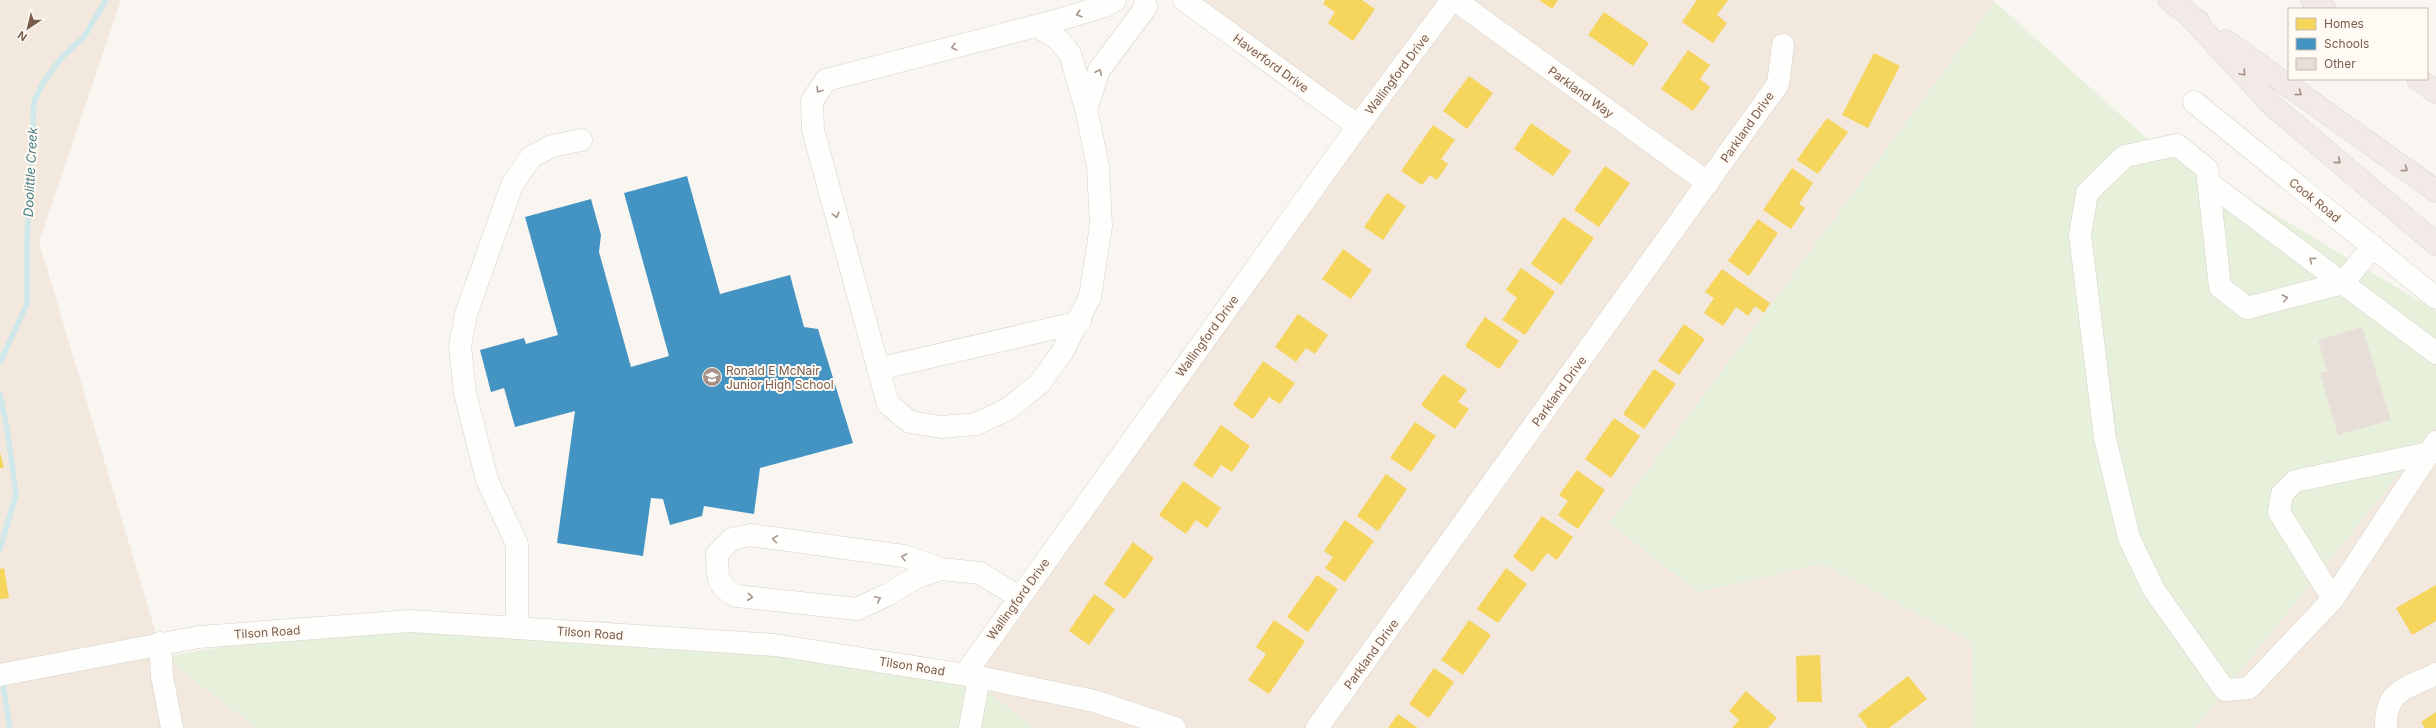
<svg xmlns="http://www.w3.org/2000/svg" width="2436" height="728" viewBox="0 0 2436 728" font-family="Inter,sans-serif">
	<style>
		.residential { fill: #f2e8de }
		.green { fill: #e7f0db }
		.homes { fill: #f6d55c }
		.schools { fill: #4393c3 }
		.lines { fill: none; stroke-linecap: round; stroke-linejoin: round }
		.stream { stroke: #d0e8ea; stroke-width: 5.5 }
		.building { fill: #e6ded7 }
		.minor-casing { stroke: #d7d1cb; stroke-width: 23 }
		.highway-casing { stroke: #dad1cc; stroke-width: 23 }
		.minor { stroke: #fefefd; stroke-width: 22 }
		.highway { stroke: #f2eae7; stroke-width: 22 }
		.oneway { stroke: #a8958b }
		.oneway2 { stroke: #a48e83 }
		.labels { text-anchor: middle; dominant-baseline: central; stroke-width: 4; stroke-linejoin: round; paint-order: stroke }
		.street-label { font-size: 12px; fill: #7a5c4d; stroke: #fffaf3 }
		.poi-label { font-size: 12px; fill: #7a5c4d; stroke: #fffaf3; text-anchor: start }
		.water-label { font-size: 13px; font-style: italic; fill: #437c86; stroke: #fffaf3 }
	</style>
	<rect width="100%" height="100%" fill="#f9f5f0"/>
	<g class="residential">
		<polygon points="0,0 121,0 39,242 163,657 257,728 0,728"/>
		<polygon points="1189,0 1992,0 1995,2 1609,523 1698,592 1822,564 1972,642 1973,728 1034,728 968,675 1366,123"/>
		<polygon points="2436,428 2436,728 2195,728"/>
	</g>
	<g class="green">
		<polygon points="1995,2 2144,136 2436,311 2436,428 2195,728 1973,728 1972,642 1822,564 1698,592 1609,523"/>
		<polygon points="603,621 829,649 968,675 1034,728 257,728 163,657 327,629"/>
	</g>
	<g class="homes">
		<polygon points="1325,0 1362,0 1375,9 1353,41 1328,23 1335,12 1323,4"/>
		<polygon points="1539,0 1558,0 1552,9"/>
		<polygon points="1697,0 1728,0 1717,15 1727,23 1713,43 1682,22"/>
		<polygon points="1604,12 1649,43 1633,66 1588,35"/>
		<polygon points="1688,50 1710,65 1700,79 1710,87 1693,111 1661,89"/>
		<polygon points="1874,53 1900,66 1868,128 1842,115"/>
		<polygon points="1469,76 1493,93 1467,129 1443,111"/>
		<polygon points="1827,118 1848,132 1818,174 1797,160"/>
		<polygon points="1531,123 1571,151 1553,176 1514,149"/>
		<polygon points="1433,125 1455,140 1441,159 1448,164 1437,180 1430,175 1422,185 1401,171"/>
		<polygon points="1605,166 1630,183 1599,227 1574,210"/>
		<polygon points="1792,168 1813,183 1799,204 1805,208 1791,229 1763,210"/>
		<polygon points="1387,193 1406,206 1383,240 1364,227"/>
		<polygon points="1563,217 1594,238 1561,285 1531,264"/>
		<polygon points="1758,219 1778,233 1749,276 1728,261"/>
		<polygon points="1343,249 1372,270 1351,299 1322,279"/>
		<polygon points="1521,268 1555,292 1525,335 1502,320 1517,298 1506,290"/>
		<polygon points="1722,269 1770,303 1764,313 1755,306 1748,316 1736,307 1723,326 1704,313 1714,298 1705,292"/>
		<polygon points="1298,314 1328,335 1315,354 1306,348 1296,362 1275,347"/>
		<polygon points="1485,317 1519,341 1499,369 1465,346"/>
		<polygon points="1684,324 1705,339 1679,375 1658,361"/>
		<polygon points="1263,361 1295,383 1280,404 1269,397 1253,419 1233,405"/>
		<polygon points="1654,369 1676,384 1644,429 1623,414"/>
		<polygon points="1443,374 1467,390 1458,402 1469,409 1455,429 1421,405"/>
		<polygon points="1614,418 1640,436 1611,478 1585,459"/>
		<polygon points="1415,422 1436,436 1411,472 1390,458"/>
		<polygon points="1221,425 1250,446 1232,472 1221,465 1212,478 1193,465"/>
		<polygon points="0,452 4,468 0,468"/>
		<polygon points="1577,470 1605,490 1578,529 1558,515 1568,501 1559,495"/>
		<polygon points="1386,474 1407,489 1378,531 1357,516"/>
		<polygon points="1183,481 1221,508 1207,528 1196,520 1186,534 1159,515"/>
		<polygon points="1542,516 1573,537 1557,560 1547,553 1533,572 1513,557"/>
		<polygon points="1345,520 1374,541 1345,582 1325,568 1333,557 1324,551"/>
		<polygon points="1133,542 1154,558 1125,599 1104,584"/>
		<polygon points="4,568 9,598 0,599 0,569"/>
		<polygon points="1506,568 1527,584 1498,623 1477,609"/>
		<polygon points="1317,575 1338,589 1308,632 1287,617"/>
		<polygon points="2436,585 2436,621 2412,635 2396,608"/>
		<polygon points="1094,594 1115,609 1089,645 1069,631"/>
		<polygon points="1274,620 1305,641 1269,694 1248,680 1266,654 1256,647"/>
		<polygon points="1469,620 1491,635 1463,675 1441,660"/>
		<polygon points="1820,655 1822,702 1797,702 1796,656"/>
		<polygon points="1434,668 1454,682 1429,718 1409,704"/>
		<polygon points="1908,676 1927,699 1889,728 1868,728 1858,715"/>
		<polygon points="1746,691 1777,718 1768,728 1732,728 1739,720 1729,711"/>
		<polygon points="2436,712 2436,728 2425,728 2421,722"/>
		<polygon points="1398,714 1418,728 1388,728"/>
	</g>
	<polygon class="schools" points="687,176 720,294 790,275 804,327 818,329 853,443 760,468 754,514 704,506 702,516 670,525 663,499 651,498 643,556 557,543 575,411 515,427 504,388 491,392 480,350 524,338 526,344 558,335 525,217 591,199 601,235 599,252 631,367 669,356 624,193"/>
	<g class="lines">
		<g class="stream">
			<polyline points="0,362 27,304 27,241 34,101 44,81 63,56 84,37 106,0"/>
			<polyline points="0,395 7,428 16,495 0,549"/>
			<polyline points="2,679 10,728"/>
		</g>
	</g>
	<polygon class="building" points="2362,327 2391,420 2338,435 2320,373 2327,371 2318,340"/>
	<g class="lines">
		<g class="minor-casing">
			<g id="minor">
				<polyline points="1184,0 1358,126"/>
				<polyline points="1455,0 1708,183"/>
				<polyline points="1036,26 1057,38 1070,54 1086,109 1098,166 1101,226 1090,297 1063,351 1040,383 1008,409 976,424 941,427 910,422 888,404 813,130 812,101 826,80 1055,21 1105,6 1115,0"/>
				<polyline points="2194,102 2436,298"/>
				<polyline points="1086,109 1099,70 1146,7 1145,0"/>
				<polyline points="2209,183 2436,353"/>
				<polyline points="2373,246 2343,283 2247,308 2220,287 2207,169 2177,145 2125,156 2087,193 2080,235 2105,438 2129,538 2154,590 2225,690 2249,688 2333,599 2279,512 2282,494 2295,481 2429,453 2436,442"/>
				<polyline points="878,369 1080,322"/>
				<path d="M941 569 917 577 889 594 857 609 736 596C715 585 718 576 717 554L732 539 750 535 904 556 941 569 980 573 1019 597"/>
				<polyline points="2333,599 2429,453"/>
				<polyline points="517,628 517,544 487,480 465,393 460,346 466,314 512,185 531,157 552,146 581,140"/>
				<polyline points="160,643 162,676 172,728"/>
				<polyline points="965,674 1358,126 1452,0"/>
				<polyline points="0,675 199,637 410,621 775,645 979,677 1094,701 1175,728"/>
				<polyline points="970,728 979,677"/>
				<polyline points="1317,728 1778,84 1783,45"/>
				<path d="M2386 728C2385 689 2406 689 2436 674"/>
			</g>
		</g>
		<g class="highway-casing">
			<g id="highway">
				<polyline points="2169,0 2199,22"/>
				<polyline points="2312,0 2325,9"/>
				<polyline points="2187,13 2273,106 2436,244"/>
				<polyline points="2226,41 2436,191"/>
				<polyline points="2418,79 2436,92"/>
			</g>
		</g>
		<use href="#minor" class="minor"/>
		<use href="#highway" class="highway"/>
	</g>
	<defs><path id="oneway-chevron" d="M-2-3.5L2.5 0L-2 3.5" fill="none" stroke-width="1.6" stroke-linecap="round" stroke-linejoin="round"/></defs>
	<g class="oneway">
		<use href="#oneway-chevron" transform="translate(1079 14) rotate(163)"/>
		<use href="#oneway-chevron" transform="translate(954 47) rotate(166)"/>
		<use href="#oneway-chevron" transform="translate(1099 72) rotate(-65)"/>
		<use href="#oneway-chevron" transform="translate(819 90) rotate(123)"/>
		<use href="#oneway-chevron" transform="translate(836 215) rotate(75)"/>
		<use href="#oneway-chevron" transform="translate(2312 260) rotate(-143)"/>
		<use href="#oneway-chevron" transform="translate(2285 298) rotate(-14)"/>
		<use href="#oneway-chevron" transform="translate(775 539) rotate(-172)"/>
		<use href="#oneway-chevron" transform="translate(904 557) rotate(-166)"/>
		<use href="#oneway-chevron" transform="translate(750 597) rotate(6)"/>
		<use href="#oneway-chevron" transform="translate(878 599) rotate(-25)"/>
	</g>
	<g class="oneway2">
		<use href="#oneway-chevron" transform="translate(2243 73) rotate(47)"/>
		<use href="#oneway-chevron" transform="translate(2299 93) rotate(36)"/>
		<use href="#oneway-chevron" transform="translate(2338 161) rotate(40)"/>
		<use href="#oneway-chevron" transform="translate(2405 169) rotate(36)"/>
	</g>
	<defs>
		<g id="school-disc" transform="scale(1)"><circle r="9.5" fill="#a69286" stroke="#fffaf3"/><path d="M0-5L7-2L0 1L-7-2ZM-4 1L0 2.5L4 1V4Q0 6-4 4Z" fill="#fff"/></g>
	</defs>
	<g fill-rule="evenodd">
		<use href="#school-disc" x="712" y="377"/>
	</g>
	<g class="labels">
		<g class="street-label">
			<text transform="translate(1271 63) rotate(36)">Haverford Drive</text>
			<text transform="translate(1397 74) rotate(-53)">Wallingford Drive</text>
			<text transform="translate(1581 92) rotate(36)">Parkland Way</text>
			<text transform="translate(1747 127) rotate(-55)">Parkland Drive</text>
			<text transform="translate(2315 200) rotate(39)">Cook Road</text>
			<text transform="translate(1207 336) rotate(-54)">Wallingford Drive</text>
			<text transform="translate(1559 391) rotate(-54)">Parkland Drive</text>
			<text transform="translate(1018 599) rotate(-54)">Wallingford Drive</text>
			<text transform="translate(267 632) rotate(-4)">Tilson Road</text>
			<text transform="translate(590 633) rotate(4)">Tilson Road</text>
			<text transform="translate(1371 654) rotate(-54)">Parkland Drive</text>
			<text transform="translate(912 666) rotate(9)">Tilson Road</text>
		</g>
		<g class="poi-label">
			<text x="726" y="370">Ronald E McNair<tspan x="726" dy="14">Junior High School</tspan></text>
		</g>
		<g class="water-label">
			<text transform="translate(30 172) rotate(-87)">Doolittle Creek</text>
		</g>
	</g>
	<rect x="2288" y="8" width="140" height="72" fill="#fffaf3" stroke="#cabbb1"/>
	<rect x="2296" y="18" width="20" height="12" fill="#f6d55c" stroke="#cabbb1"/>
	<text x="2324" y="28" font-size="12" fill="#7a5c4d">Homes</text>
	<rect x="2296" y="38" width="20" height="12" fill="#4393c3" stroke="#cabbb1"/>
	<text x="2324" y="48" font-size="12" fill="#7a5c4d">Schools</text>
	<rect x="2296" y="58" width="20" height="12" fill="#e6ded7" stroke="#cabbb1"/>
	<text x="2324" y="68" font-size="12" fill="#7a5c4d">Other</text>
	<g transform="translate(28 28) rotate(215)" stroke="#fffaf3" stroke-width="3" paint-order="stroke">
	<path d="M0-3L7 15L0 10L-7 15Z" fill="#7a5c4d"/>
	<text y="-6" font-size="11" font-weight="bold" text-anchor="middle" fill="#7a5c4d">N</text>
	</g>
</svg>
